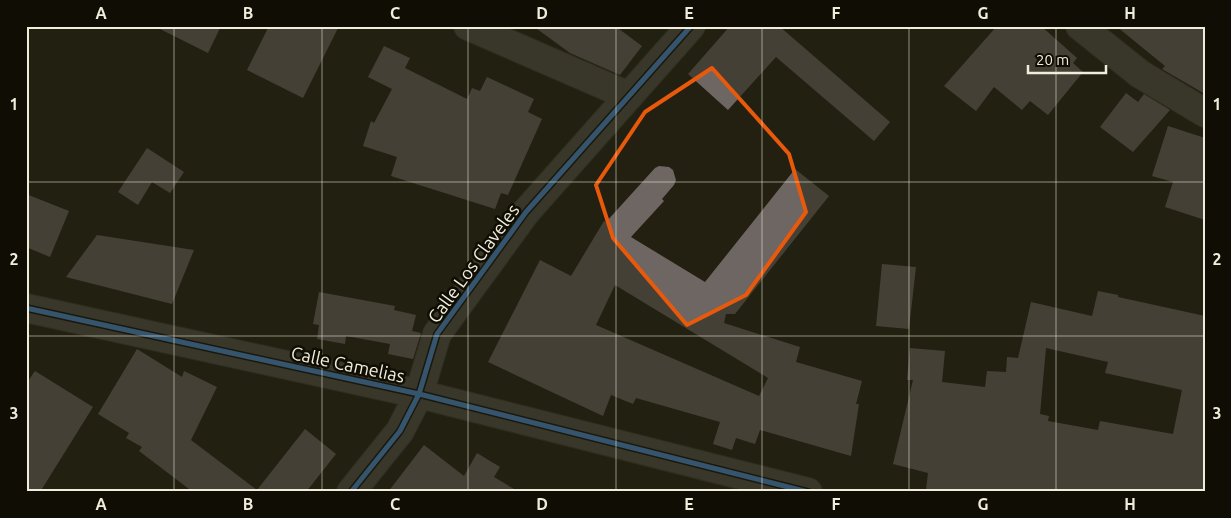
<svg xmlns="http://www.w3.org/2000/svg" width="1231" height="518" viewBox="0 0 1231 518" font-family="Ubuntu,sans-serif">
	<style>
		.building { fill: #6e6663; fill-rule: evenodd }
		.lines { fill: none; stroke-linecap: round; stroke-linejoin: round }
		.minor-casing { stroke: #3e3b31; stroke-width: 30 }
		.tertiary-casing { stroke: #3e3b31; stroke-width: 30 }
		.minor { stroke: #565348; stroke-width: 28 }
		.tertiary { stroke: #565348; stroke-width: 28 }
		.cycleway-casing { stroke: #100e04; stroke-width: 8 }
		.cycleway { stroke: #4d94e3; stroke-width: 5 }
		.marked { fill: none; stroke: #e8590c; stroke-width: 4; stroke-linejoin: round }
		.grid { fill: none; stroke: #f0eddc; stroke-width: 1; stroke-opacity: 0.55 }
		.labels { text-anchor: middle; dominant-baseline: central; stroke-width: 5; stroke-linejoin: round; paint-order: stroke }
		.street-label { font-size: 18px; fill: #f0eddc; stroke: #100e04 }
		.neatline { fill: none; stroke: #f0eddc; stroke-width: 2 }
		.grid-label { font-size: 16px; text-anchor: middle; font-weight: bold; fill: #f0eddc }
	</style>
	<rect width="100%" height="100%" fill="#232011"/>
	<g class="building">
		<polygon points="154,26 221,26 208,53"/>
		<polygon points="269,26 339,26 303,98 247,70"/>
		<polygon points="533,26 615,26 642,46 620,75 570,53"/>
		<polygon points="730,26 779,26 890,122 874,141 776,57 728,110 688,74"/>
		<polygon points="997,26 1041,26 1077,58 1073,63 1083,72 1048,115 1030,101 1022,110 994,87 976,111 944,86"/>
		<polygon points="1116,26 1205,26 1205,94 1162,69 1165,66"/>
		<polygon points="384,46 410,58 405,68 467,99 472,88 480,91 487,77 534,99 528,112 542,119 508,195 501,193 495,209 391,176 397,157 363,146 371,121 374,123 392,89 368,77"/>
		<polygon points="1126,93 1138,102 1144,94 1170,110 1133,152 1100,127"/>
		<polygon points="1168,126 1205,138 1205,220 1165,207 1173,182 1152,176"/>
		<polygon points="147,148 184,172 170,193 152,182 138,205 118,192"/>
		<path d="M659 166 669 167 673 170 676 180 674 185 662 199 664 201 631 237 705 282 795 169 829 196 735 314H726L724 323 800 347 796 362 862 381 856 404H859L851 456 760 430 755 444 736 438 732 450 713 444 720 422 636 398 633 404 611 395 603 416 488 362 540 260 571 276 604 221 606 222 655 168ZM615 285 768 378 759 396 596 325Z"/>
		<polygon points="26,194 69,211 50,257 26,247"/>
		<polygon points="97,235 194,250 172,304 66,277"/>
		<polygon points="882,264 916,267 909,329 876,326"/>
		<path d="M1098 291 1118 295V297L1205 316V492H940L926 490 928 473 893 464 913 380H907L910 348 945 351 942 382 985 387 987 371 1006 372 1007 357 1018 358 1031 302 1092 316ZM1046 348 1108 362 1105 373 1182 390 1173 434 1100 421 1098 430 1048 421 1049 416 1040 414Z"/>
		<polygon points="319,292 395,306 394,310 416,315 412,331 421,333 413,359 388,354 390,344 346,336 345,344 317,339 319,325 313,324"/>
		<polygon points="137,349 182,377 184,371 217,387 191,440 257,490 305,429 336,454 306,492 193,492 139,451 142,447 126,438 129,433 98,414"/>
		<polygon points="35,371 93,407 40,492 26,492 26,384"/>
		<polygon points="424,445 464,476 477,453 500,467 494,477 519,492 388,492"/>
	</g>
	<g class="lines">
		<g class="minor-casing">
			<g id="minor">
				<polyline points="468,26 629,96"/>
				<polyline points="1080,26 1140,74 1205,113"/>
				<polyline points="419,394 437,334 526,212 691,26"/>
			</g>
		</g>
		<g class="tertiary-casing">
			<g id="tertiary">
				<polyline points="26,308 419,394 808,492"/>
				<polyline points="351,492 400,431 419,394"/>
			</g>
		</g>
		<use href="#minor" class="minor"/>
		<use href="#tertiary" class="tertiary"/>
		<g class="cycleway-casing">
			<g id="cycleway">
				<polyline points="26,308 419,394 808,492"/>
				<polyline points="351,492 400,431 419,394 437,334 526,212 691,26"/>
			</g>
		</g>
		<use href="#cycleway" class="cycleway"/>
	</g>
	<path d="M0 0H1231V518H0ZM712 68 789 154 806 212 746 295 687 325 613 238 596 185 645 112Z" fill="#232011" fill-opacity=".55" fill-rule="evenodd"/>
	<path class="marked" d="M712 68 789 154 806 212 746 295 687 325 613 238 596 185 645 112Z"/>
	<path class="grid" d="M174 26V492M322 26V492M468 26V492M616 26V492M762 26V492M909 26V492M1056 26V492M26 182H1205M26 336H1205"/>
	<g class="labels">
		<g class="street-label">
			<text transform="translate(473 263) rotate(-54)">Calle Los Claveles</text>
			<text transform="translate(348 364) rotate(12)">Calle Camelias</text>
		</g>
	</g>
	<rect width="1231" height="518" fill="none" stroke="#100e04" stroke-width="55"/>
	<path d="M1028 65v8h78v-8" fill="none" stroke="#f0eddc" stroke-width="2.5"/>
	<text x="1036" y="65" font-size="15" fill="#f0eddc" stroke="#100e04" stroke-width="4" paint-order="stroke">20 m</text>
	<rect x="28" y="28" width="1176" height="462" class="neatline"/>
	<g class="grid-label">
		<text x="101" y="19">A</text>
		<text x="248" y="19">B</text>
		<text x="395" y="19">C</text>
		<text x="542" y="19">D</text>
		<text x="689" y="19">E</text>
		<text x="836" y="19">F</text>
		<text x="983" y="19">G</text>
		<text x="1130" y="19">H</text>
		<text x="14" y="110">1</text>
		<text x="1217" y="110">1</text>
		<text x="14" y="265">2</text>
		<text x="1217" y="265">2</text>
		<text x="14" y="419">3</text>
		<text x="1217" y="419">3</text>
		<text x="101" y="510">A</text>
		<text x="248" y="510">B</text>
		<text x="395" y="510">C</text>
		<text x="542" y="510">D</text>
		<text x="689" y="510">E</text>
		<text x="836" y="510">F</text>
		<text x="983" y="510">G</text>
		<text x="1130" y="510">H</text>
	</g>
</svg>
